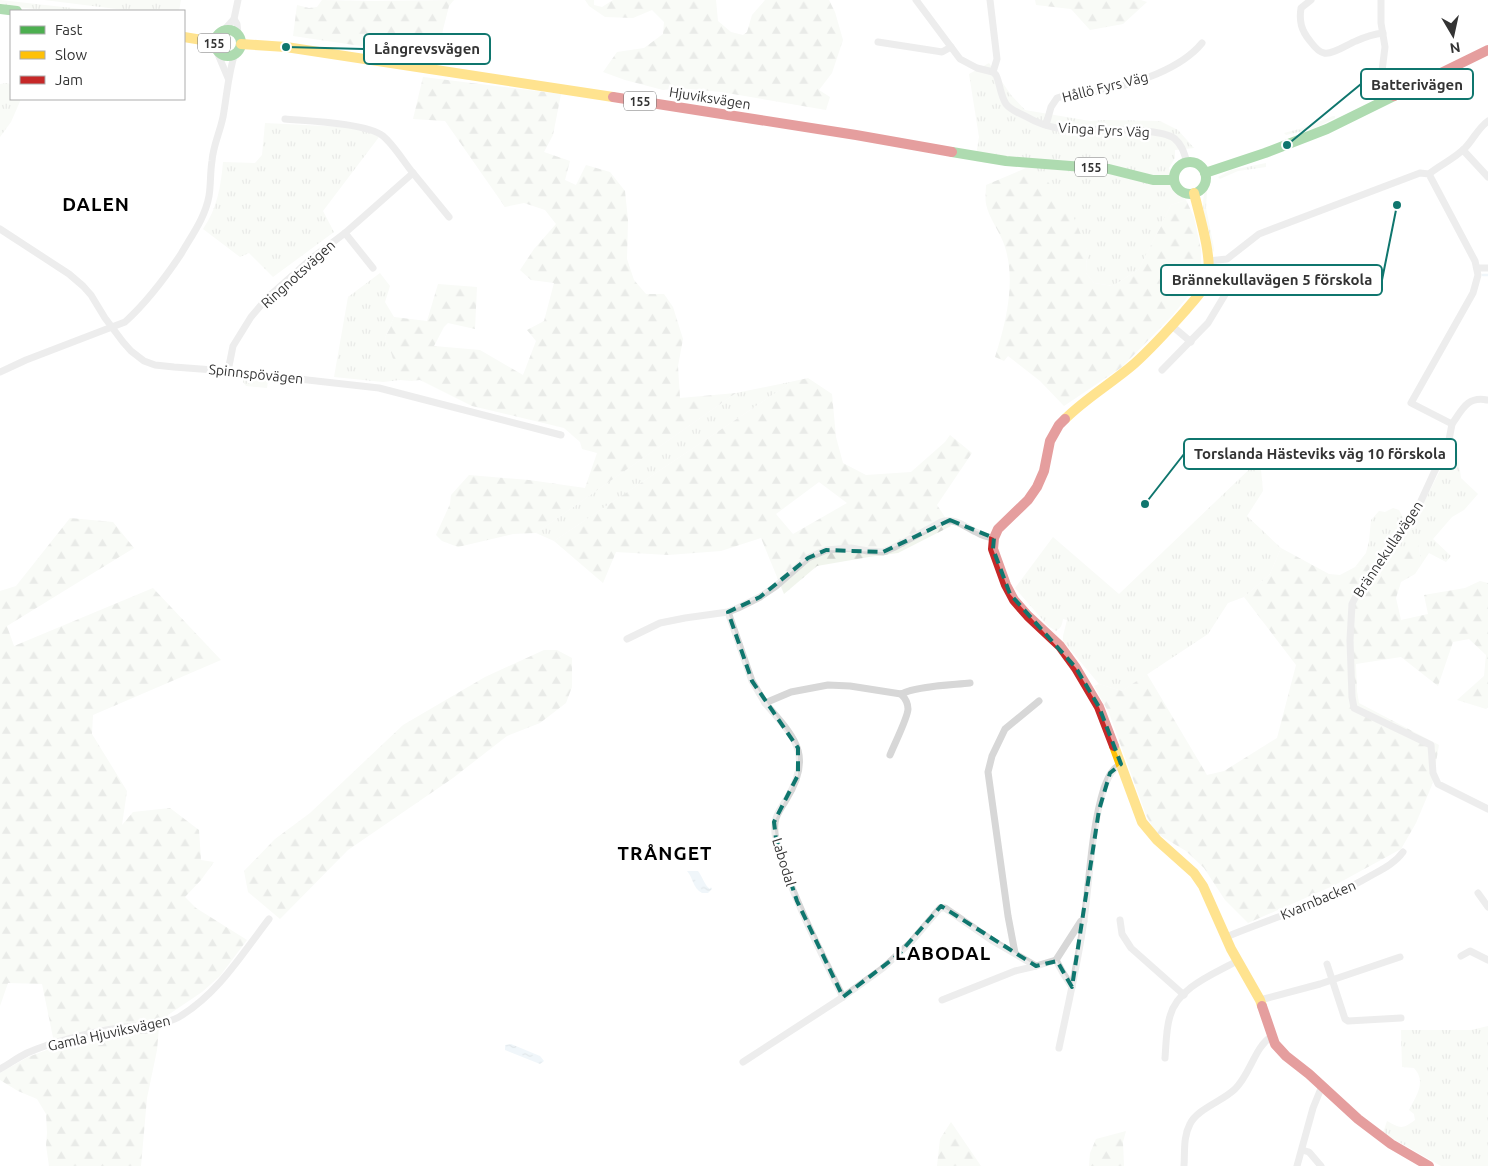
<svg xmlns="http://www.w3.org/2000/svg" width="1488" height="1166" viewBox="0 0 1488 1166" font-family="Ubuntu,sans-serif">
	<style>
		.grass { fill: url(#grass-tufts) }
		.forest { fill: url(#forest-firs); fill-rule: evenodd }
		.water { fill: url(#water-ripples) }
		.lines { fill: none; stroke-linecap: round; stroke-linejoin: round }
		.stream { stroke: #ddebf3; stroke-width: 2.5 }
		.street { stroke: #d7d7d7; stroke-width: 7 }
		.fast { stroke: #4caf50; stroke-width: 10 }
		.slow { stroke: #ffc107; stroke-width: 10 }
		.jam { stroke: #c62828; stroke-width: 10 }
		.marked { fill: none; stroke: #0f766e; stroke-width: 4; stroke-dasharray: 10 6; stroke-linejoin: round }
		.labels { text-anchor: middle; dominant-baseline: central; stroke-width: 5; stroke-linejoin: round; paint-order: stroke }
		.shield { fill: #fff; stroke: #707070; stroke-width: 1 }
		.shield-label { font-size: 12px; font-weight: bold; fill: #333 }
		.street-label { font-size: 14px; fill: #333; stroke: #fff }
		.district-label { font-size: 19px; font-weight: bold; letter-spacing: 1px; fill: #000; stroke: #fff }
		.leader { fill: none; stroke: #0f766e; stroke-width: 2 }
		.callout-dot { fill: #0f766e; stroke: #fff; stroke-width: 2 }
		.callout { fill: #fff; stroke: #0f766e; stroke-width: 2 }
		.callout-label { font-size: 15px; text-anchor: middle; font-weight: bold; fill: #333 }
	</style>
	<defs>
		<pattern id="grass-tufts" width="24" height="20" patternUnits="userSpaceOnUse" patternTransform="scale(1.25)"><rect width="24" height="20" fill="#f1f5ed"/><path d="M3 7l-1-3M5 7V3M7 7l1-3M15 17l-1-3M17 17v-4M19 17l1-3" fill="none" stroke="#cfd2cc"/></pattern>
		<pattern id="forest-firs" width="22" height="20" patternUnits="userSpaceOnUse" patternTransform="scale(1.25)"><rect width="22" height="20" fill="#f1f5ed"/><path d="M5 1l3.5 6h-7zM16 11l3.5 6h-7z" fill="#cfd2cc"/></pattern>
		<pattern id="water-ripples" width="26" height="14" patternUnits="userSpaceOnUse" patternTransform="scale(1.25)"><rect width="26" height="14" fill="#ddebf3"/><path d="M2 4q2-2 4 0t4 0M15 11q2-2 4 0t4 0" fill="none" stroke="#becad1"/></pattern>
	</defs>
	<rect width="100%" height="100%" fill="#fff"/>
	<g class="grass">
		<polygon points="0,0 99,11 52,11 0,5"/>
		<polygon points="44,0 181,0 179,11 133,11"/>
		<polygon points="989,63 1011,95 1025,110 1090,121 1107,120 1160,121 1178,130 1194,148 1175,150 1175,158 1169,168 1175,191 1186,200 1171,205 1139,269 1113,286 1094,283 1086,273 1087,249 1026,168 975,161 979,137 969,74"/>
		<polygon points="7,83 11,85 11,99 21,99 11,122 0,137 0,84"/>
		<polygon points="1333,116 1335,116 1335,118 1315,128 1286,135 1284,133 1303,128"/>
		<path d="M265 123 345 127 370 132 379 137 323 211 334 232 273 277 249 253 240 257 203 229C217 209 221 186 223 162L255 163 262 155Z"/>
		<polygon points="1266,163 1266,167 1238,171 1222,178 1220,179 1218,177 1231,170"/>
		<path d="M1211 181 1207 191 1206 208 1214 248V252L1212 250C1208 231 1195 196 1211 181Z"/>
		<polygon points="380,273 390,286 385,302 394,317 385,338 398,369 411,381 400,380 383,382 334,377 348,297"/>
		<polygon points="243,378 268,381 267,388 246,386 243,382"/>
		<polygon points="790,382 786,386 554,541 536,533 736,393"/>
		<path d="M1456 440 1461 478 1478 494 1464 510 1452 517 1433 539 1451 556 1446 562 1429 553 1421 565 1419 546 1393 564H1369L1355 567 1366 553 1369 541 1371 520 1379 511 1385 512 1393 508 1399 510 1409 529C1426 500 1440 469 1456 440Z"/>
		<path d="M1260 459 1263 491 1247 516 1281 548 1270 574 1244 597 1228 603 1208 634 1122 691 1099 684 1063 641V636L1067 620 1063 619C1062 625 1061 628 1056 631L1048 626 1015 588 1053 537 1119 594Z"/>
		<path d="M1488 1026V1166H1441L1383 1133 1387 1121C1400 1128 1402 1130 1415 1120L1414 1114 1409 1110C1416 1096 1427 1082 1414 1068L1402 1067 1401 1030H1471Z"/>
	</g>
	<g class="forest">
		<polygon points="322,0 371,1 454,0 449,6 436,57 293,36 297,5 309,8 317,7"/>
		<polygon points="585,0 594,0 594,5 602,7 613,0 716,0 718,21 731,32 743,35 747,32 752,15 765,0 829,0 835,12 843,40 832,73 819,90 830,97 826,110 721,92 679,88 663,90 625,80 603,72 617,52 644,48 663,34 664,22 652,10 633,18 605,17 589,6"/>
		<polygon points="1035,0 1141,0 1147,2 1123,24 1090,30 1071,9 1036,5"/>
		<polygon points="423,77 561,94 553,135 544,152 570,161 565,180 576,185 586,165 610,172 625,191 628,220 627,259 634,280 646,294 664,294 673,307 683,339 678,366 680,398 736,393 536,533 513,534 458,547 442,541 436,535 450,504 451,495 469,475 529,480 585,488 597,453 582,449 580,442 564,428 472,406 420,380 411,381 398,370 385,338 394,317 427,321 438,284 477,287 475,329 448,323 444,327 434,346 480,350 523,375 536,341 527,330 544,321 554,283 531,280 520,270 534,249 556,224 545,210 524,203 505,207 445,121 413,119"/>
		<path d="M1026 168 1048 182 1064 202 1074 218 1087 249 1086 273 1094 283 1113 286 1139 269 1171 205 1186 200 1194 217 1201 250V273L1194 289 1172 316 1122 367 1064 406 1040 381 1008 356 1004 361 995 357C1006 323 1016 282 1005 247 1001 233 989 219 986 204 985 198 986 191 986 185Z"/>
		<path d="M808 378 832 394 836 437 843 463 866 475 911 472 945 442 950 435 972 453 937 505 951 526 898 553 869 557 817 566 784 594 761 538 721 551 668 555 616 552 603 583 554 541 786 386 790 382ZM819 482 847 503 793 534 776 514Z"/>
		<polygon points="70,518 113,522 134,548 7,626 14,646 153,588 221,660 93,715 92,734 127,791 122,825 133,812 170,808 199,830 201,860 214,862 201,880 185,897 196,908 247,940 220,976 202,992 168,1015 159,1027 157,1050 147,1098 141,1166 49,1166 46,1145 47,1133 46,1114 37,1099 18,1091 0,1080 0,1073 28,1057 55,1047 42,984 8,983 0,1006 0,591 16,586"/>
		<polygon points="1409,540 1419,546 1421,565 1415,574 1401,582 1396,598 1401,620 1428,614 1424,595 1465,588 1480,581 1488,583 1488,707 1486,709 1457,700 1484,676 1486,655 1469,639 1453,642 1438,686 1401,657 1356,664 1357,691 1359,703 1439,745 1432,785 1416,823 1401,849 1335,885 1248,923 1225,900 1204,868 1186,851 1156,833 1146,815 1109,713 1094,686 1099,684 1122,691 1147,674 1207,775 1224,771 1277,738 1296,665 1244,597 1270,574 1281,548 1329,574 1340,575 1355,567 1369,564 1393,564"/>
		<polygon points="544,650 557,650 572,658 572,687 566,703 540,723 507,736 453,778 348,850 280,919 248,892 244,871 275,839 310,813 403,725 485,677"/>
		<polygon points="951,1122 981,1166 937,1166 940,1139"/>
		<polygon points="1126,1131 1123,1142 1124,1166 1089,1166 1090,1153 1096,1139"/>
	</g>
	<g class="water">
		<path d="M687 871H698C702 876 705 886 710 889L711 887 712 889 708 893H702C692 887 694 879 687 871Z"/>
		<polygon points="511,1044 540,1056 544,1061 540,1064 505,1050 505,1045"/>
	</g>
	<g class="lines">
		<polyline class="stream" points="1483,275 1488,275"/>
		<g class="street">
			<path d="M916 0 960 59 977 68 993 72 996 75C1000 83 1000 95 1006 104 1010 109 1018 113 1025 116 1037 123 1051 128 1065 129 1088 131 1159 126 1175 139 1182 145 1184 153 1187 162"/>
			<polyline points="990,0 997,59 993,72"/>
			<path d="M1311 0 1301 8C1299 21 1301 30 1310 41 1313 45 1318 52 1324 53 1332 55 1348 44 1356 41 1365 37 1374 34 1383 33"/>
			<polyline points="1381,0 1381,23 1385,47 1381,79 1384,92 1388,99"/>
			<polyline points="223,31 234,19"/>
			<polyline points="238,34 237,24 234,19 238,0"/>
			<polyline points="878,42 936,51 942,52 951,47"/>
			<polyline points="217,52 228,78"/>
			<path d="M1046 125 1051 107 1057 98C1072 93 1088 93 1103 90 1135 84 1181 69 1202 43"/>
			<polyline points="1463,150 1488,177"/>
			<polyline points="413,173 449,217"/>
			<path d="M1429 174C1440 165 1454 159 1465 148 1473 140 1478 128 1488 121"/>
			<polyline points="0,229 69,274 83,286 91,295 105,318 123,342 131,351 144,361 155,365 174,367 227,371 379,388 561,435"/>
			<polyline points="345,233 373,268"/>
			<polyline points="1208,261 1227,259 1259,234 1420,173 1429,174 1430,176 1475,261 1478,275 1473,293 1411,403 1452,424 1449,440 1420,503 1397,540 1357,594 1352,604 1350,640 1352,697 1354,708 1431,745 1433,773 1438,784 1488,809"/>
			<polyline points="1477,268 1488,268"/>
			<polyline points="1171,325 1191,342"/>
			<polyline points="1162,370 1208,323 1229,288 1233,285 1241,284"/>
			<path d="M228 371 233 346 251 317 268 297 312 258 345 233 413 173C404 162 393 144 383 136 367 123 307 121 285 119"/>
			<path d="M0 372 26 360 125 322C147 302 165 278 181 254 192 235 205 218 209 196 211 184 210 173 212 161 213 146 220 132 223 117 227 95 228 74 235 53"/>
			<path d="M1452 424C1462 410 1467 396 1487 400"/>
			<path d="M728 612 752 681 765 703 791 692 828 685 850 686 901 694C916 686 952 685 970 683"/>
			<path d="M627 639 660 623 685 618 728 612 738 608 760 597 776 586 808 558 826 550 851 548 868 551 883 552 895 547 941 522C956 517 966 528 978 533 983 536 988 537 994 538"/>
			<path d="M765 703C795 738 814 755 786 800 777 814 772 821 776 839 778 851 783 863 787 875 803 917 823 957 843 997"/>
			<path d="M890 755C894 745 908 717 908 709 908 703 905 698 901 694"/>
			<polyline points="1478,893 1488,907"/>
			<polyline points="1120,920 1122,934 1131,948 1184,995"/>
			<path d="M1226 937C1275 917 1326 902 1372 875 1383 869 1395 863 1403 852"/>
			<polyline points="1015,953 1008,916 988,772 992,756 1005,729 1039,701"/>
			<polyline points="1461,956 1470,951 1488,960"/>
			<polyline points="1056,960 1063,973 1072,987"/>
			<polyline points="1327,964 1345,1019 1348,1021 1401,1018"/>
			<polyline points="942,1000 1015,971 1036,966"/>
			<polyline points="1260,1000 1320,984 1400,957"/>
			<path d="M1059 1048C1068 1005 1078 963 1084 920 1090 877 1091 830 1104 788 1108 778 1111 769 1121 764"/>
			<path d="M1165 1058C1166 1045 1166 1029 1170 1016 1178 987 1214 974 1237 961"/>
			<polyline points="743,1062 843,997 883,968 911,942 940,908 945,908 993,941 1036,966 1056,960 1081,921 1084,921"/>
			<path d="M0 1069C9 1064 17 1058 27 1053 52 1042 91 1032 119 1028 137 1025 163 1026 179 1017 218 994 242 954 269 919"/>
			<polyline points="1302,1150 1309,1152 1321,1166"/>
			<path d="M1184 1166C1185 1152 1183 1137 1190 1124 1197 1109 1223 1101 1235 1089 1250 1075 1255 1046 1272 1036"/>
			<polyline points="1297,1166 1313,1108 1322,1086"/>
		</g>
		<g class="fast">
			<polyline points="0,9 17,11"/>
			<circle cx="228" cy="43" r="13"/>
			<polyline points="952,152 1006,161 1109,169 1153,180 1174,180"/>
			<circle cx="1190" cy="178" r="16"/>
			<polyline points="1205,173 1265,153 1327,129 1394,96"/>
		</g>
		<g class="slow">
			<polyline points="184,37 214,42"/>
			<polyline points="241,44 286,47 613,97"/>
			<path d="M1065 419C1086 398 1112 383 1134 364 1152 348 1169 329 1185 311 1194 300 1205 290 1208 276 1212 256 1199 214 1194 193"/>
			<polyline points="1114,746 1142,822 1157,840 1194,873 1203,886 1231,949 1260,1000 1262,1006"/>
		</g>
		<g class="jam">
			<polyline points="1394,96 1488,50"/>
			<polyline points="613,97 856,135 952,152"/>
			<polyline points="1065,419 1059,425 1050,441 1044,471 1037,487 1028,500 998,529 994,538 993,549 1006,585 1014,600 1028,616 1060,646 1076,668 1099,707 1114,746"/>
			<polyline points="1262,1006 1275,1044 1286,1056 1309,1074 1358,1119 1391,1144 1429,1166"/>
		</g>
	</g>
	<path d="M0 0H1488V1166H0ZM950 520 994 538 993 549 1010 594 1076 668 1099 707 1121 764 1110 773 1099 810 1072 987 1057 961 1036 966 941 906 898 955 843 997 797 901 776 839 774 822 798 775V748L752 681 728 612 760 597 808 558 826 550 883 552Z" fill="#fff" fill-opacity=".55" fill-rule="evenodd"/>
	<path class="marked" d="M950 520 994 538 993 549 1010 594 1076 668 1099 707 1121 764 1110 773 1099 810 1072 987 1057 961 1036 966 941 906 898 955 843 997 797 901 776 839 774 822 798 775V748L752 681 728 612 760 597 808 558 826 550 883 552Z"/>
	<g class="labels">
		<g class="shield">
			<rect x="198" y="33.5" width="32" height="19" rx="4"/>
			<rect x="624" y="91.5" width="32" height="19" rx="4"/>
			<rect x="1075" y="157.5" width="32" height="19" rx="4"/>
		</g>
		<g class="shield-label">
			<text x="214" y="43">155</text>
			<text x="640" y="101">155</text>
			<text x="1091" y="167">155</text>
		</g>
		<g class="street-label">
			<text transform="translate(1105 87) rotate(-14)">Hållö Fyrs Väg</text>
			<text transform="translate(710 98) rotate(9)">Hjuviksvägen</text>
			<text transform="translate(1104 130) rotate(3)">Vinga Fyrs Väg</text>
			<text transform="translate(298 274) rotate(-42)">Ringnotsvägen</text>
			<text transform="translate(256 374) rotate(6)">Spinnspövägen</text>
			<text transform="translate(1388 549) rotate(-56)">Brännekullavägen</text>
			<text transform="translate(784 862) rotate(73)">Labodal</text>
			<text transform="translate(1318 900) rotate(-23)">Kvarnbacken</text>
			<text transform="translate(109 1033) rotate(-12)">Gamla Hjuviksvägen</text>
		</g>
		<g class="district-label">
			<text x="96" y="204">DALEN</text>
			<text x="665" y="853">TRÅNGET</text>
			<text x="943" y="953">LABODAL</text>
		</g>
	</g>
	<path class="leader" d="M286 47L364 49M1287 145L1361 84M1397 205L1382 280M1145 504L1184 454"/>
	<g class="callout-dot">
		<circle cx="286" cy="47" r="5"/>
		<circle cx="1287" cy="145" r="5"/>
		<circle cx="1397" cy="205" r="5"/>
		<circle cx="1145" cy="504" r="5"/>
	</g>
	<g class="callout">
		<rect x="364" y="34" width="126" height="30" rx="5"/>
		<rect x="1361" y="69" width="112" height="30" rx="5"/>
		<rect x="1161" y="265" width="221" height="30" rx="5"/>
		<rect x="1184" y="439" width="272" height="30" rx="5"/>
	</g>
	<g class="callout-label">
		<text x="427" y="54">Långrevsvägen</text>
		<text x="1417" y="90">Batterivägen</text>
		<text x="1272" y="285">Brännekullavägen 5 förskola</text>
		<text x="1320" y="459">Torslanda Hästeviks väg 10 förskola</text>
	</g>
	<rect x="10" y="10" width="175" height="90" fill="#ffffff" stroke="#adadad"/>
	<rect x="20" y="26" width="25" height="8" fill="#4caf50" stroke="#adadad"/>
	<text x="55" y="35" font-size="15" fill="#333333">Fast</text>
	<rect x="20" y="51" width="25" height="8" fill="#ffc107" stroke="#adadad"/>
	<text x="55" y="60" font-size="15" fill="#333333">Slow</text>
	<rect x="20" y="76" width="25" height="8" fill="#c62828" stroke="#adadad"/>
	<text x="55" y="85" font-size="15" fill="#333333">Jam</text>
	<g transform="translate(1453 35) rotate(171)" stroke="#ffffff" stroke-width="4" paint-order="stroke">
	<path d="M0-4L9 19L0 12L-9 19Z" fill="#333333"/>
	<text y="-8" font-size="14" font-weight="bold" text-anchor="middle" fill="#333333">N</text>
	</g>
</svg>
